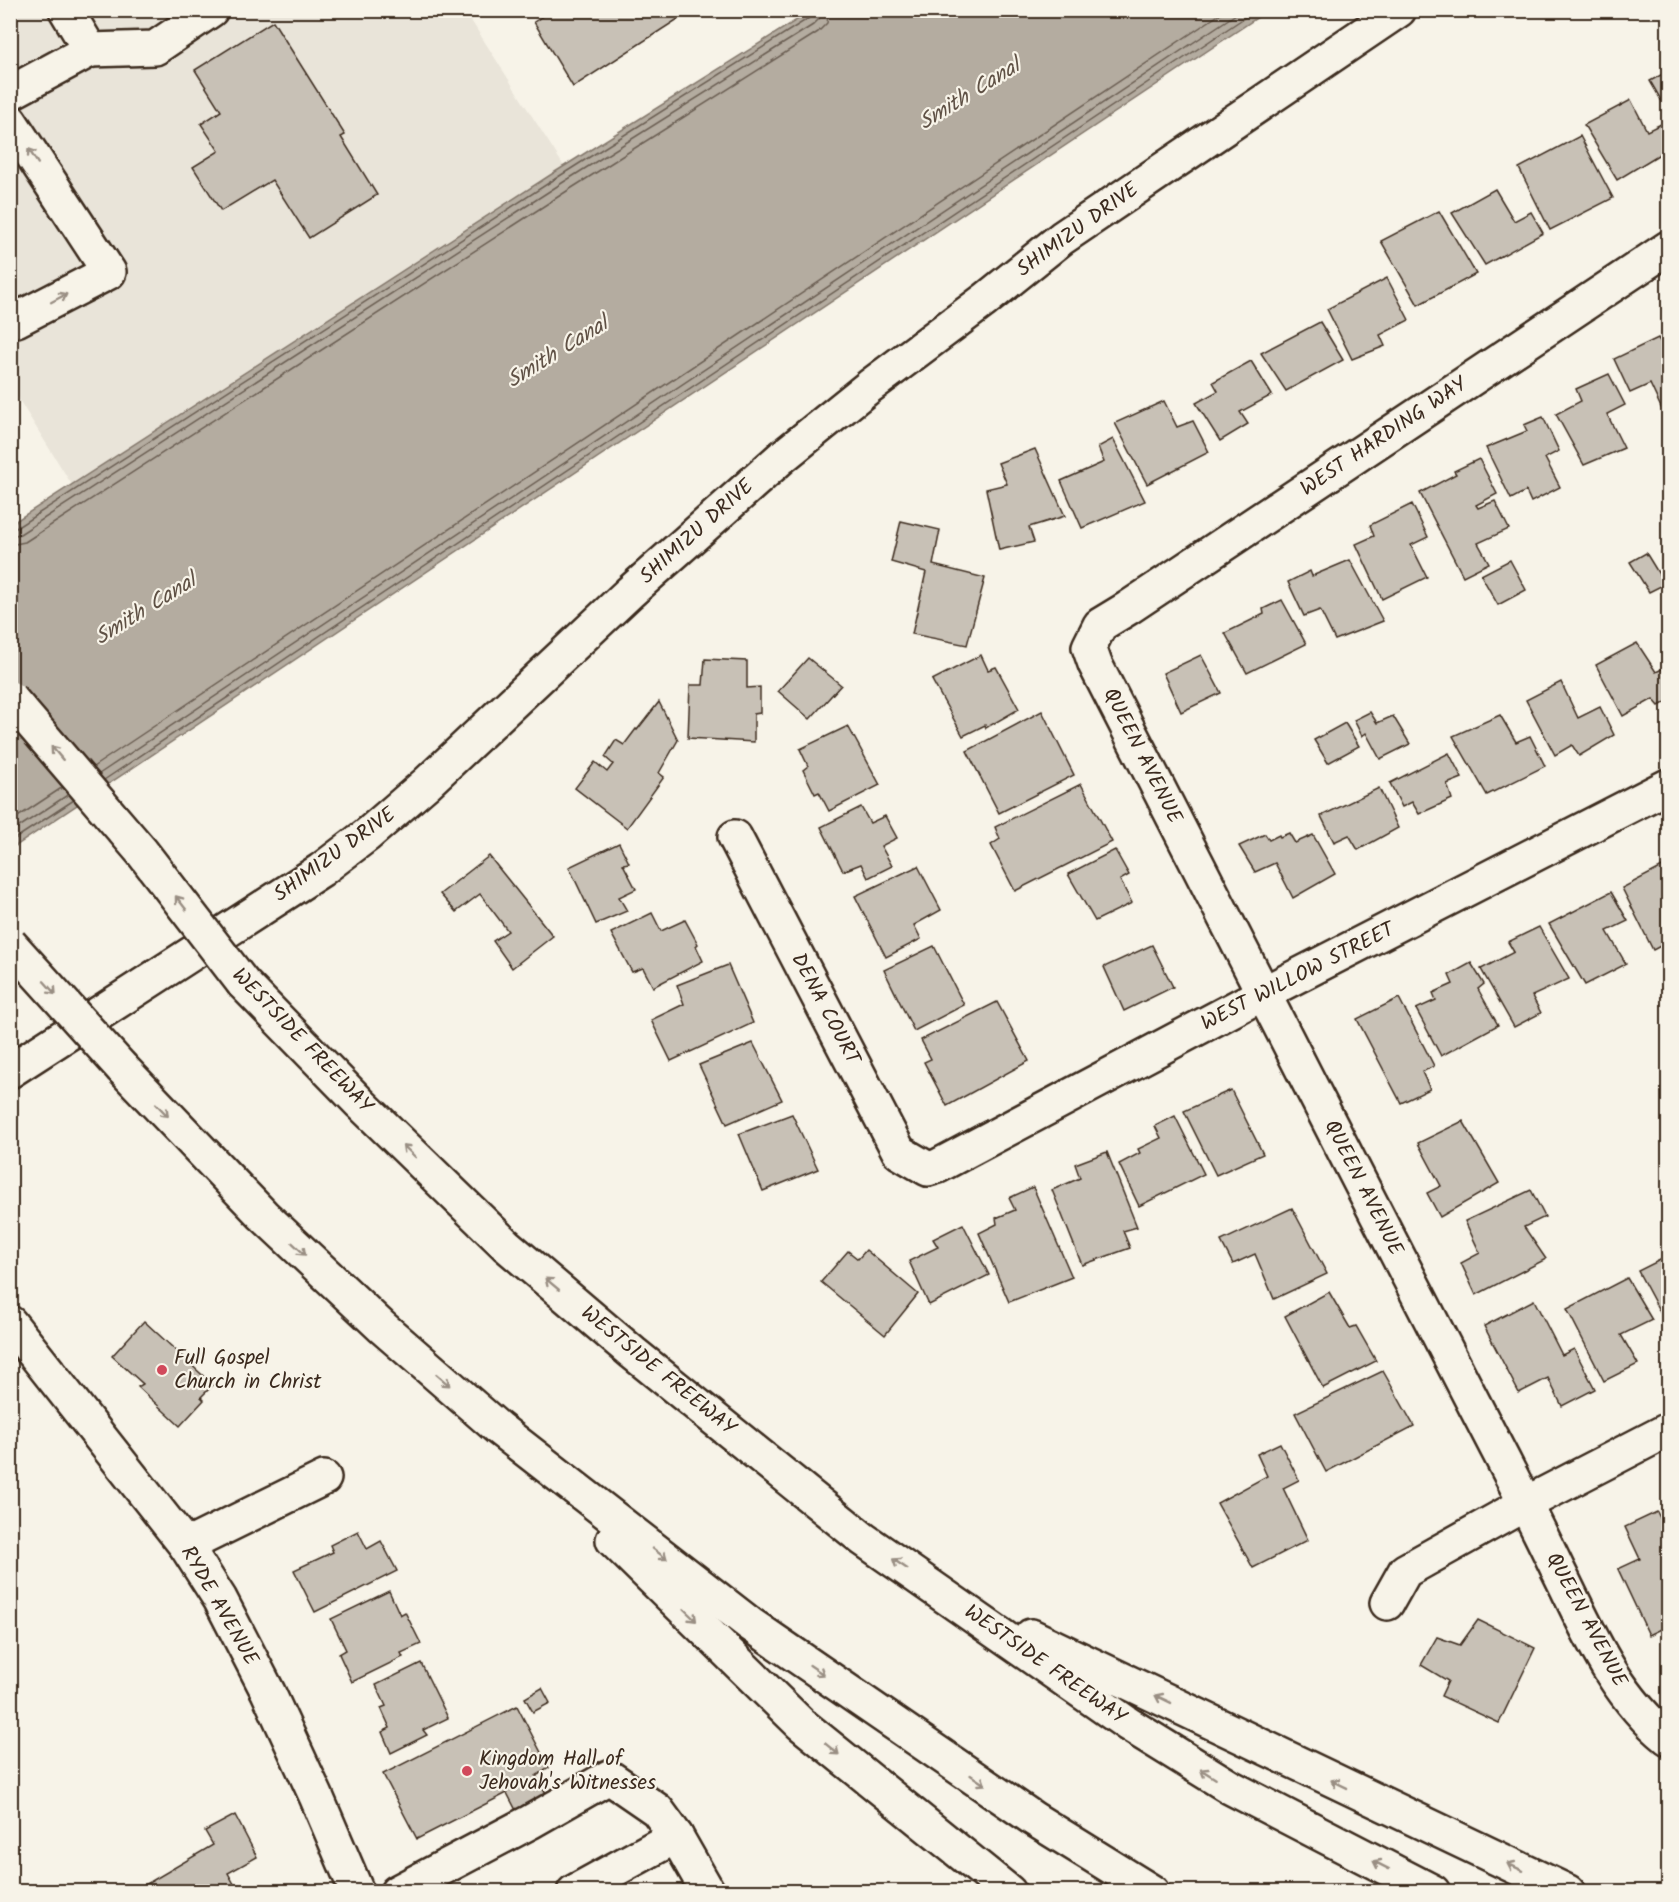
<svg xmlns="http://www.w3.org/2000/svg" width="1679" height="1902" viewBox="0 0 1679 1902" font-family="Kalam,sans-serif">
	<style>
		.built { fill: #e9e4d9 }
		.water { fill: #b4aca0; stroke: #84786c; stroke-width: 1.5 }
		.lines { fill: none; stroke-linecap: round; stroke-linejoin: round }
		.shore { stroke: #6b5e52; stroke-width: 1.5 }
		.building { fill: #c8c1b6; stroke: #3b2a1e; stroke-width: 1.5 }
		.minor-casing { stroke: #3b2a1e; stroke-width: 38 }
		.highway-casing { stroke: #3b2a1e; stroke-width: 38 }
		.minor { stroke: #f7f3e8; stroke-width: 33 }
		.highway { stroke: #f7f3e8; stroke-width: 33 }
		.highway-bridge-casing { stroke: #3b2a1e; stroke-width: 38; stroke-linecap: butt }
		.highway-bridge { stroke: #f7f3e8; stroke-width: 33 }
		.oneway { stroke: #998e83 }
		.poi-dot { fill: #d1495b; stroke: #f7f3e8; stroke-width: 2 }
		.labels { text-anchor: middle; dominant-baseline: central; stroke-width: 4.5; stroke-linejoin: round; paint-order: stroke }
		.street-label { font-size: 21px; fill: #3b2a1e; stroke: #f7f3e8 }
		.poi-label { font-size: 21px; fill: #3b2a1e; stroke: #f7f3e8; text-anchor: start }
		.water-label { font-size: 22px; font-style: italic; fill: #5f5145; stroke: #f7f3e8 }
	</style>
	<rect width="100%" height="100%" fill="#f7f3e8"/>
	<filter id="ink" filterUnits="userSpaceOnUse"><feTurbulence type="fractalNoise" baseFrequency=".0167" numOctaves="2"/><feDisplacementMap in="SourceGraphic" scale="12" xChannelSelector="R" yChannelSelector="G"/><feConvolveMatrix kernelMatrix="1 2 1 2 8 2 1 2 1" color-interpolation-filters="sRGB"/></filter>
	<g filter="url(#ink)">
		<polygon class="built" points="11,11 465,11 567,171 74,488 11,387"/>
		<polygon class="water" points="811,11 1267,11 11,849 11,524 555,172"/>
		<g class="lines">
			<g class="shore">
				<polyline points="10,529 16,528 558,177 809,18 813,10"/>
				<polyline points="10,536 20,534 562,183 813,25 819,19 820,10"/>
				<polyline points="10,545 25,542 567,191 818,32 827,23 829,10"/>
				<polyline points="93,767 1226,10"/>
				<polyline points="99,774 1242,10"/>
				<polyline points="104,780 1256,10"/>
				<polyline points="10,822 63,787"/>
				<polyline points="10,833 69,794"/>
				<polyline points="10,842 74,800"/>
			</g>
		</g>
		<g class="building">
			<polygon points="552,10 672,10 678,19 573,87 534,22"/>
			<polygon points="709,10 727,10 714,18"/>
			<polygon points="273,21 345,135 341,137 377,195 309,238 272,180 221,211 193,167 219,151 201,124 221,111 195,70"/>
			<polygon points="1668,71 1668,112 1650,81"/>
			<polygon points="1631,100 1647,131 1663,123 1668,132 1668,149 1617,180 1584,125"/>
			<polygon points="1580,136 1613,198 1550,230 1519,168"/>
			<polygon points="1495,189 1514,221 1531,212 1543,233 1485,265 1452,213"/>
			<polygon points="1439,211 1476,274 1418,305 1381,241"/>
			<polygon points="1387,278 1409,320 1380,335 1385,346 1352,359 1327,309"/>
			<polygon points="1320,322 1343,360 1286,391 1261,353"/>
			<polygon points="1658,338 1664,348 1668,346 1668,415 1665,416 1650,384 1630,393 1614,359"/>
			<polygon points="1251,361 1272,395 1240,412 1248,424 1220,441 1196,403 1218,391 1213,382"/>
			<polygon points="1609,374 1625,405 1607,414 1624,448 1584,465 1556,414 1581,401 1576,389"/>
			<polygon points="1164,401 1177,427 1193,421 1209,452 1147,484 1115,423"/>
			<polygon points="1543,417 1559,451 1545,458 1560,487 1531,502 1526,491 1511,499 1486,448 1527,431 1524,425"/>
			<polygon points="1113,439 1145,501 1082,528 1061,481 1104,462 1098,447"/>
			<polygon points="1035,449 1065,516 1029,527 1034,542 999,550 986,489 1007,484 998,463"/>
			<polygon points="1479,459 1497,494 1476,505 1478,508 1495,501 1509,529 1478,543 1489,563 1463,576 1420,493 1456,474 1454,471"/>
			<polygon points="1412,504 1428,537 1411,545 1427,577 1382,599 1356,544 1374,536 1370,525"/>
			<polygon points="901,521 940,530 933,565 985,578 967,645 912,634 926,572 891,562"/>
			<polygon points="1646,553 1665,584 1649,592 1630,562"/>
			<polygon points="1350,560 1383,621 1335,640 1320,610 1304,616 1288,582 1310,571 1312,576"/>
			<polygon points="1510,560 1526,590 1498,605 1481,575"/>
			<polygon points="1282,600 1306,644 1247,673 1225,633 1264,614 1263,609"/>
			<polygon points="1637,643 1656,672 1668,666 1668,701 1659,706 1653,699 1623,716 1596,665"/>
			<polygon points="981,655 988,670 996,667 1019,709 986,728 985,725 963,736 932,680"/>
			<polygon points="1201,655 1221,693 1181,712 1163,673"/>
			<polygon points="808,658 841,685 810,719 778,691"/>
			<polygon points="705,659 747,661 747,688 760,687 760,713 754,714 754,742 688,738 690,685 703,685"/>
			<polygon points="1561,682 1578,718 1600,707 1614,735 1579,756 1572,745 1555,755 1526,700"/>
			<polygon points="659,702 678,740 659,773 664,777 627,828 575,788 595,762 607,772 613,764 605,757 616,740 624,745 636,729 637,730"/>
			<polygon points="1042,711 1074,775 999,813 967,751"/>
			<polygon points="1370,712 1377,723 1393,716 1410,744 1380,759 1366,733 1362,736 1354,720"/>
			<polygon points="1500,715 1516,742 1530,736 1545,766 1487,795 1453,736"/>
			<polygon points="1345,723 1359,746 1328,763 1314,740"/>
			<polygon points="848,726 880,785 829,811 819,792 815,794 803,770 808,766 800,749"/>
			<polygon points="1449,753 1462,778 1447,784 1452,799 1419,814 1412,802 1402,807 1390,783"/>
			<polygon points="1081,784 1112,842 1015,891 991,845 1000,839 995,827"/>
			<polygon points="1379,788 1398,828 1358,850 1349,835 1334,842 1321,816"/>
			<polygon points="861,807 870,823 885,816 897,838 881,846 892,866 868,878 861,864 843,871 821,827"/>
			<polygon points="1289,833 1295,843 1313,835 1335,874 1293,898 1275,863 1255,872 1239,846 1265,834 1269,840 1279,835 1280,837"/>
			<polygon points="619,843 629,863 623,864 636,889 619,897 627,911 596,924 569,867"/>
			<polygon points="1115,850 1129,875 1120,880 1132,903 1095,921 1068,874"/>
			<polygon points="489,856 553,936 512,968 493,941 508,931 480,894 456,912 440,894"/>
			<polygon points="1668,864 1668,942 1653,950 1622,888"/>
			<polygon points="918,866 941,910 914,925 921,939 886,957 855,896"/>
			<polygon points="1611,892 1628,921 1607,931 1626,964 1585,985 1549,924"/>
			<polygon points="652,913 661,931 685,920 698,944 696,946 703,961 653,987 643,968 632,972 611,933"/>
			<polygon points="1539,927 1569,979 1532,996 1541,1013 1514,1027 1481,969 1514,952 1508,942"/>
			<polygon points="1152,945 1173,987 1124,1011 1104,967"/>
			<polygon points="934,946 964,1005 914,1031 884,970"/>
			<polygon points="1471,963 1484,984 1478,989 1498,1025 1441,1056 1416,1009 1436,1000 1433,993 1453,984 1449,975"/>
			<polygon points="728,965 753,1023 671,1061 651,1020 684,1004 677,985"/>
			<polygon points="1399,998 1434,1066 1422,1072 1430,1089 1401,1103 1357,1019"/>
			<polygon points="997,1002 1029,1061 947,1106 924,1062 931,1059 921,1040"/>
			<polygon points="753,1043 782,1100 727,1124 699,1065"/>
			<polygon points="1231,1090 1263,1154 1216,1175 1184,1111"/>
			<polygon points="792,1114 818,1169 763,1191 739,1134"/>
			<polygon points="1175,1116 1204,1174 1139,1206 1119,1164 1140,1153 1138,1149 1161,1138 1155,1126"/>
			<polygon points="1463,1121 1499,1183 1440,1217 1427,1193 1441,1186 1418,1143"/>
			<polygon points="1107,1152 1137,1227 1123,1231 1130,1248 1082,1265 1052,1190 1080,1178 1075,1164"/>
			<polygon points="1033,1187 1072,1277 1009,1302 979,1233 997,1224 996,1218 1015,1210 1009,1198"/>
			<polygon points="1531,1190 1545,1217 1524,1227 1546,1259 1476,1295 1461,1263 1480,1253 1465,1221"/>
			<polygon points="1292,1208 1327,1274 1274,1299 1255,1254 1233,1264 1221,1241"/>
			<polygon points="963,1224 989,1275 929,1305 909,1261 938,1247 933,1239"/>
			<polygon points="866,1250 918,1294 885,1335 821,1282 848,1251 858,1259"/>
			<polygon points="1668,1256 1668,1310 1661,1314 1638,1271"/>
			<polygon points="1627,1278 1652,1320 1621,1335 1638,1364 1604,1381 1567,1309"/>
			<polygon points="1329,1292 1350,1328 1356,1326 1376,1361 1323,1388 1285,1316"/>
			<polygon points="1534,1300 1562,1355 1574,1349 1595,1389 1562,1406 1548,1378 1519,1393 1484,1326"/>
			<polygon points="144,1321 213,1385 201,1397 204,1400 180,1426 138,1387 143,1384 112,1356"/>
			<polygon points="1383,1371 1414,1426 1326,1472 1295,1413"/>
			<polygon points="1280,1443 1299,1480 1283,1488 1308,1540 1253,1568 1217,1503 1267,1476 1257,1454"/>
			<polygon points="1657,1512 1668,1533 1668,1553 1662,1556 1668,1567 1668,1626 1649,1635 1618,1569 1640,1559 1625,1527"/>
			<polygon points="358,1531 367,1549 381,1541 397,1571 315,1612 294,1570 333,1552 330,1545"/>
			<polygon points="389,1591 400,1615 405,1612 421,1644 401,1653 403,1657 352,1682 339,1654 346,1650 331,1619"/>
			<polygon points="1478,1620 1535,1648 1499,1723 1441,1696 1448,1681 1421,1665 1437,1637 1460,1645"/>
			<polygon points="421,1663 448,1718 423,1730 427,1735 391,1753 382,1732 390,1728 381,1708 386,1706 376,1685"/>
			<polygon points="542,1688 550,1703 533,1712 525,1698"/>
			<polygon points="517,1706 549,1768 536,1776 550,1800 519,1816 507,1793 417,1839 383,1774"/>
			<polygon points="235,1815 257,1857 228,1873 234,1884 222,1892 133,1892 213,1845 205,1831"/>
		</g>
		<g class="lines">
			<g class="minor-casing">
				<g id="minor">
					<polyline points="90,50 155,48 211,10"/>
					<polyline points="10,93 90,50 66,10"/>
					<polyline points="10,121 109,272 16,320 10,312"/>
					<path d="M1668 248 1128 608 1100 625 1089 647 1095 664C1226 921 1357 1177 1489 1433 1513 1479 1536 1524 1558 1570 1588 1630 1614 1695 1668 1738"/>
					<polyline points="735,837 899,1152 928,1169 938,1166 1262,994 1668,786"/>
					<polyline points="10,1071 321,870 367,835 427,783 629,593 782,457 870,386 985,300 1062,238 1399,10"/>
					<polyline points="10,1323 186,1546 220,1599 268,1692 316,1796 357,1892"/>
					<polyline points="186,1546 324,1478"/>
					<polyline points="1387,1603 1405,1571 1525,1504 1668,1430"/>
					<polyline points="676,1836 708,1892"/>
					<polyline points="397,1892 530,1822 609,1777 657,1810 676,1836 574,1892"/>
				</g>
			</g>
			<g class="highway-casing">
				<g id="highway">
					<polyline points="243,983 360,1103 506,1245 633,1353 863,1539 1128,1724 1230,1787 1433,1892"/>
					<polyline points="122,1068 263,1215 382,1327 498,1428 750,1624 1034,1819 1152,1892"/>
					<polyline points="613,1540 801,1724 1009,1892"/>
					<polyline points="1031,1636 1568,1892"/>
				</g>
			</g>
			<use href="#minor" class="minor"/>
			<use href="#highway" class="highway"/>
			<g class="highway-bridge-casing">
				<g id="highway-bridge">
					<polyline points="10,698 142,852 243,983"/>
					<polyline points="10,944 122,1068"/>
				</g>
			</g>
			<use href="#highway-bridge" class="highway-bridge"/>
		</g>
		<defs><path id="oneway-shaft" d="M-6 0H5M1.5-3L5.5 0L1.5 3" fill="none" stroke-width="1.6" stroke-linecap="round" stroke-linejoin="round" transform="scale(1.5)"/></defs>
		<g class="oneway">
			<use href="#oneway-shaft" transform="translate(33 156) rotate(-123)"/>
			<use href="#oneway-shaft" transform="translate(59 298) rotate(-28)"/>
			<use href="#oneway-shaft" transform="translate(57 753) rotate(-130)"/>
			<use href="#oneway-shaft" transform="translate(181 903) rotate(-128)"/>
			<use href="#oneway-shaft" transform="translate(50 988) rotate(48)"/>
			<use href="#oneway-shaft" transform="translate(162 1110) rotate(46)"/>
			<use href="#oneway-shaft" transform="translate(409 1151) rotate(-136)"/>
			<use href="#oneway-shaft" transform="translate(299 1249) rotate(43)"/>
			<use href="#oneway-shaft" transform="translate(552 1284) rotate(-140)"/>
			<use href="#oneway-shaft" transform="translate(443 1380) rotate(41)"/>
			<use href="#oneway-shaft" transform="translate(660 1554) rotate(38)"/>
			<use href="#oneway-shaft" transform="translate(900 1564) rotate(-146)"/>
			<use href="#oneway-shaft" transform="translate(690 1615) rotate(44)"/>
			<use href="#oneway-shaft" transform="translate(817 1670) rotate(34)"/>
			<use href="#oneway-shaft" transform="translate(1163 1699) rotate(-154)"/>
			<use href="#oneway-shaft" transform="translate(832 1749) rotate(39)"/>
			<use href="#oneway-shaft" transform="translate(1208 1774) rotate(-148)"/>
			<use href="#oneway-shaft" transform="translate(978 1780) rotate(34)"/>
			<use href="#oneway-shaft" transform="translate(1339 1784) rotate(-154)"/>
			<use href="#oneway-shaft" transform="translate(1381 1865) rotate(-153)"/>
			<use href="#oneway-shaft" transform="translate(1515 1867) rotate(-155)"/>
		</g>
	</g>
	<g class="poi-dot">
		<circle cx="162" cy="1370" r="6"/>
		<circle cx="467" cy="1771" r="6"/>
	</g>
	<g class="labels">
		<g class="street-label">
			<text transform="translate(1078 230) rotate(-36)">SHIMIZU DRIVE</text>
			<text transform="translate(1384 437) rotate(-34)">WEST HARDING WAY</text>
			<text transform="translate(697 532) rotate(-42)">SHIMIZU DRIVE</text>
			<text transform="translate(1142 756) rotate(63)">QUEEN AVENUE</text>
			<text transform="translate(335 855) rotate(-36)">SHIMIZU DRIVE</text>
			<text transform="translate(1298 977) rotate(-27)">WEST WILLOW STREET</text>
			<text transform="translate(825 1009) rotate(62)">DENA COURT</text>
			<text transform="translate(302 1041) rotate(46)">WESTSIDE FREEWAY</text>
			<text transform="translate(1363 1188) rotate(63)">QUEEN AVENUE</text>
			<text transform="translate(658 1371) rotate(39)">WESTSIDE FREEWAY</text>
			<text transform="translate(219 1606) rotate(60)">RYDE AVENUE</text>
			<text transform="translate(1586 1620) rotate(62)">QUEEN AVENUE</text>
			<text transform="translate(1045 1665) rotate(35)">WESTSIDE FREEWAY</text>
		</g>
		<g class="poi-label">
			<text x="174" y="1358">Full Gospel<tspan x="174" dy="24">Church in Christ</tspan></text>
			<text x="479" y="1759">Kingdom Hall of<tspan x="479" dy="24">Jehovah's Witnesses</tspan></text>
		</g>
		<g class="water-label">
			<text transform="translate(970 95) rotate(-32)">Smith Canal</text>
			<text transform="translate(558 353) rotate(-32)">Smith Canal</text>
			<text transform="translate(146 610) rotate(-32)">Smith Canal</text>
		</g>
	</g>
	<rect width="1679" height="1902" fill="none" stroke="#f7f3e8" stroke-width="36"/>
	<rect x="18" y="18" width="1643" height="1866" fill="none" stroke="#3b2a1e" stroke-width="2" filter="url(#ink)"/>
</svg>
